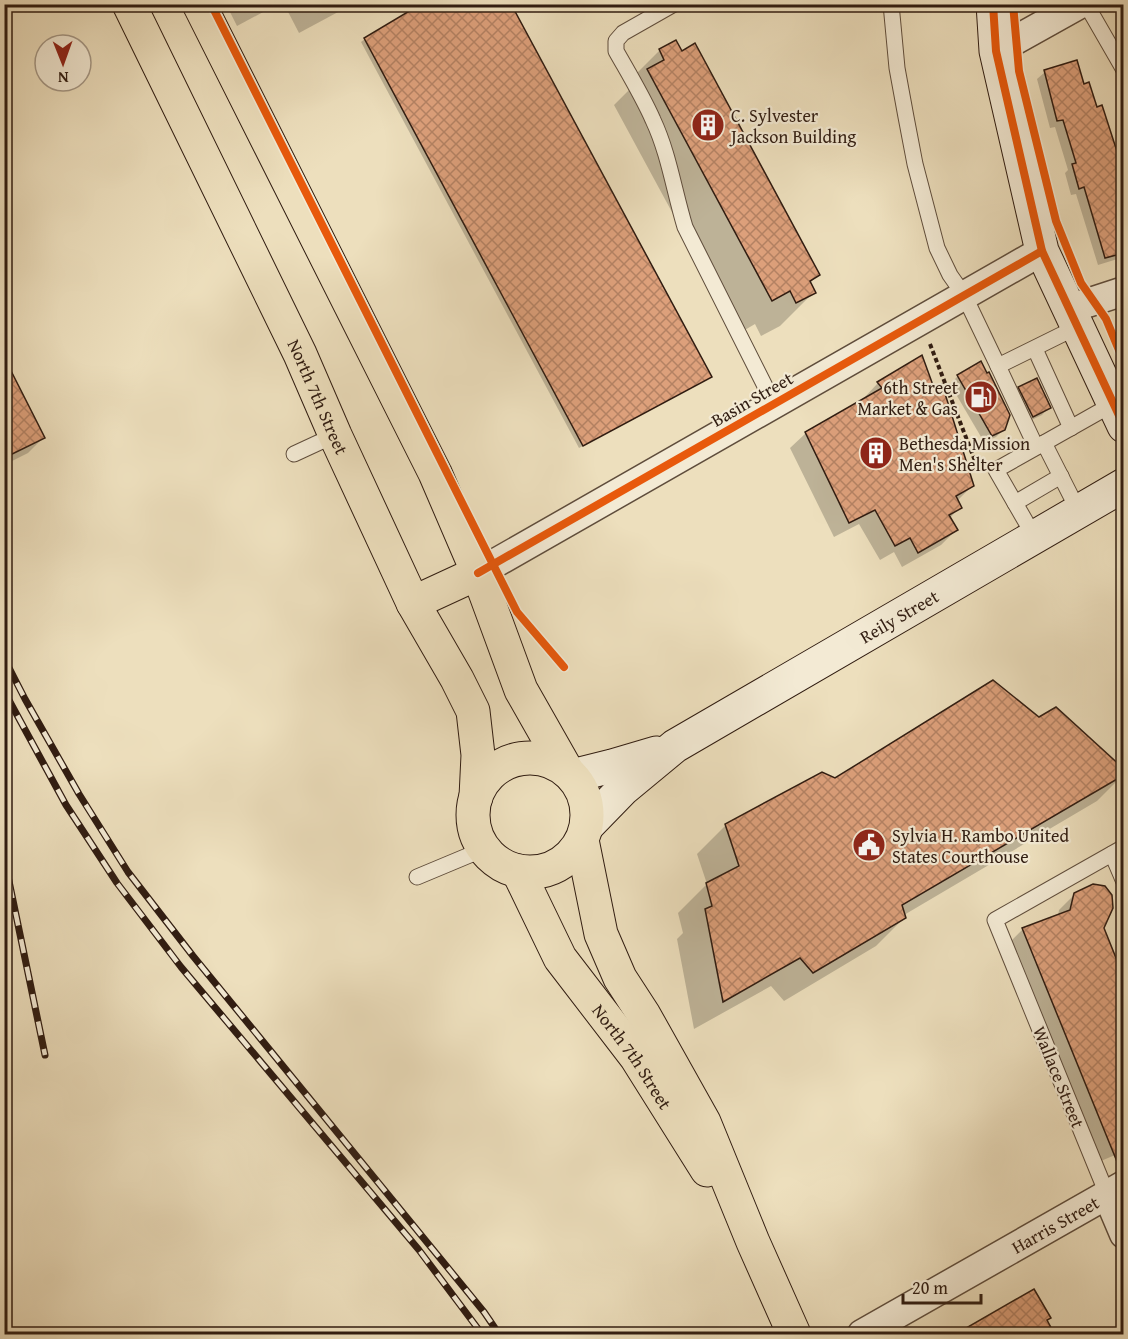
<svg xmlns="http://www.w3.org/2000/svg" width="1128" height="1339" viewBox="0 0 1128 1339" font-family="'Gentium Book Plus',serif">
	<style>
		.shadow { fill: #0003 }
		.building { fill: url(#building-cross-hatch); stroke: #301c11; stroke-width: 1.5 }
		.lines { fill: none; stroke-linecap: round; stroke-linejoin: round }
		.lane-casing { stroke: #5f4d3c; stroke-width: 17 }
		.street-casing { stroke: #5f4d3c; stroke-width: 31 }
		.secondary-casing { stroke: #301c11; stroke-width: 35 }
		.primary-casing { stroke: #301c11; stroke-width: 35 }
		.path { stroke: #301c11; stroke-width: 4; stroke-dasharray: 4.5 3; stroke-linecap: butt }
		.lane { stroke: #f3ead4; stroke-width: 15 }
		.street { stroke: #f3ead4; stroke-width: 28 }
		.secondary { stroke: #f3ead4; stroke-width: 33 }
		.primary { stroke: #eddfbd; stroke-width: 33 }
		.rail-casing { stroke: #301c11; stroke-width: 7 }
		.rail { stroke: #f3ead4; stroke-width: 4.5; stroke-dasharray: 14; stroke-linecap: butt }
		.cycleway-casing { stroke: #f3ead4; stroke-width: 11 }
		.cycleway { stroke: #e8590c; stroke-width: 8 }
		.labels { text-anchor: middle; dominant-baseline: central; stroke-width: 4.5; stroke-linejoin: round; paint-order: stroke }
		.poi-label { font-size: 18px; fill: #301c11; stroke: #f3ead4; text-anchor: start }
		.street-label { font-size: 18px; fill: #301c11; stroke: #f3ead4 }
	</style>
	<defs>
		<pattern id="building-cross-hatch" width="8" height="8" patternUnits="userSpaceOnUse" patternTransform="scale(1.5)"><rect width="8" height="8" fill="#dda07b"/><path d="M0 0l8 8M0 8l8-8" fill="none" stroke="#b48263"/></pattern>
	</defs>
	<rect width="100%" height="100%" fill="#eddfbd"/>
	<filter id="stains"><feTurbulence type="fractalNoise" baseFrequency=".00333" numOctaves="4"/><feColorMatrix values="0 0 0 0 .2 0 0 0 0 .09 0 0 0 0 .02 0 0 0 .5 -.17"/></filter>
	<radialGradient id="worn" r=".72"><stop offset=".6" stop-color="#630" stop-opacity="0"/><stop offset="1" stop-color="#630" stop-opacity=".3"/></radialGradient>
	<g class="shadow">
		<polygon points="226,4 278,4 237,26"/>
		<polygon points="284,4 353,4 299,33"/>
		<polygon points="365,39 710,377 579,448 361,42"/>
		<polygon points="660,50 818,275 809,284 814,292 780,326 761,336 755,324 738,334 614,105 629,90 626,84"/>
		<polygon points="1045,72 1124,177 1124,257 1098,265 1076,194 1071,195 1065,173 1068,170 1055,127 1050,128 1037,79"/>
		<polygon points="921,357 972,486 957,501 960,507 949,519 956,530 941,545 902,567 894,552 880,560 859,524 834,537 790,448 806,433 864,400 863,399 878,383"/>
		<polygon points="4,361 43,438 28,453 4,465"/>
		<polygon points="981,364 1004,429 996,437 984,442 950,384 958,376"/>
		<polygon points="1019,388 1049,407 1042,415 1025,423 1012,395"/>
		<polygon points="1039,719 1124,774 1097,801 904,915 905,917 876,946 784,1001 771,986 694,1029 677,939 683,933 678,913 707,884 697,854 726,825 835,780"/>
		<polygon points="1075,894 1103,928 1120,1153 1096,1163 1007,945 1023,929 1058,916 1059,910"/>
	</g>
	<g class="building">
		<polygon points="421,4 511,4 712,377 583,446 364,38"/>
		<polygon points="676,40 682,51 695,43 820,275 810,281 816,293 796,303 790,291 772,301 647,69 664,60 659,49"/>
		<polygon points="1077,60 1084,84 1089,82 1097,107 1102,105 1124,173 1124,253 1105,258 1084,187 1079,189 1072,164 1076,163 1063,120 1057,121 1044,70"/>
		<polygon points="922,355 934,388 942,384 974,486 956,496 962,508 949,515 958,530 918,553 910,538 895,546 875,510 849,523 805,432 882,388 877,382"/>
		<polygon points="4,357 45,438 4,458"/>
		<polygon points="981,361 987,373 989,372 1010,415 1005,430 992,436 957,375"/>
		<polygon points="1037,378 1051,408 1033,417 1018,387"/>
		<polygon points="993,680 1039,717 1056,707 1124,769 1124,775 902,905 906,918 813,973 800,958 723,1002 705,909 712,906 706,883 739,866 725,824 822,772 835,778"/>
		<polygon points="1093,884 1105,886 1112,895 1113,908 1104,928 1124,978 1124,1169 1120,1169 1022,928 1070,910 1074,893"/>
		<polygon points="1034,1289 1051,1318 1047,1320 1055,1335 954,1335"/>
	</g>
	<g class="lines">
		<g class="lane-casing">
			<g id="lane">
				<path d="M674 4 623 33 616 41V51C629 74 643 97 653 120 669 154 674 191 685 227L774 404"/>
				<polyline points="891,4 897,68 906,117 915,164 937,248 950,275 964,295 998,366 1077,327"/>
				<polyline points="1086,4 1124,70"/>
				<polyline points="1035,349 1071,428"/>
				<polyline points="998,366 1036,447"/>
				<polyline points="1044,443 1113,404"/>
				<polyline points="294,454 335,435"/>
				<polyline points="1015,503 1061,476"/>
				<polyline points="1034,536 996,470 1044,443 1078,510"/>
				<polyline points="1112,854 1124,882"/>
				<polyline points="417,877 484,849"/>
				<polyline points="1107,1194 995,920 1124,847"/>
			</g>
		</g>
		<g class="street-casing">
			<g id="street">
				<polyline points="996,51 1080,4"/>
				<polyline points="1069,309 1124,291"/>
				<polyline points="478,573 1042,251"/>
				<polyline points="1107,1194 1124,1234"/>
				<path id="s1" d="M862 1334 1124 1185"/>
			</g>
		</g>
		<g class="secondary-casing">
			<g id="secondary">
				<polyline points="993,4 996,51 1042,251 1124,426"/>
				<polyline points="572,776 612,766 656,753"/>
				<path id="s2" d="M587 826 623 789 675 746 1124 485"/>
			</g>
		</g>
		<g class="primary-casing">
			<g id="primary">
				<path id="s3" d="M129 4 300 354 335 435 413 603 457 679 473 711 478 755 476 797"/>
				<polyline points="199,4 435,473 478,573 521,690 567,771"/>
				<polyline points="413,603 478,573"/>
				<circle cx="530" cy="815" r="57"/>
				<polyline points="582,840 601,934 620,978 644,1015 704,1122 753,1242 794,1334"/>
				<path id="s4" d="M518 871 560 958 636 1057 707 1170"/>
			</g>
		</g>
		<polyline class="path" points="930,344 977,466"/>
		<use href="#lane" class="lane"/>
		<use href="#street" class="street"/>
		<use href="#secondary" class="secondary"/>
		<use href="#primary" class="primary"/>
		<g class="rail-casing">
			<g id="rail">
				<polyline points="4,658 25,699 79,794 128,872 193,956 484,1312 499,1334"/>
				<polyline points="4,691 66,805 117,883 181,967 419,1250 482,1334"/>
				<polyline points="4,857 45,1055"/>
			</g>
		</g>
		<use href="#rail" class="rail"/>
		<g class="cycleway-casing">
			<g id="cycleway">
				<polyline points="211,4 517,612 564,667"/>
				<polyline points="993,4 996,51 1042,251 1124,426"/>
				<polyline points="1013,4 1019,71 1056,221 1081,283 1106,319 1124,362"/>
				<polyline points="478,573 1042,251"/>
			</g>
		</g>
		<use href="#cycleway" class="cycleway"/>
	</g>
	<defs>
		<g id="building-disc" transform="scale(1.725)"><circle r="9.5" fill="#8f2418" stroke="#f3ead4"/><path d="M-4-6H4V6H1V3H-1V6H-4ZM-2.5-4.3h1.7v1.8h-1.7ZM.8-4.3h1.7v1.8H.8ZM-2.5-1h1.7V.8h-1.7ZM.8-1h1.7V.8H.8Z" fill="#fff"/></g>
		<g id="fuel-disc" transform="scale(1.725)"><circle r="9.5" fill="#8f2418" stroke="#f3ead4"/><path d="M-5.5-6h7V0h2V4h1.3V-2.5L3-4.5l.8-.8L6-3V5H2.5V1h-1V6h-7ZM-4.2-4.7v3.2H.2V-4.7Z" fill="#fff"/></g>
		<g id="civic-disc" transform="scale(1.725)"><circle r="9.5" fill="#8f2418" stroke="#f3ead4"/><path d="M-.6-6.5H3V-4.5H.6V-3L4-1V1h2V6H-6V1h2V-1L-.6-3ZM-1.2 2.5V6h2.4V2.5Z" fill="#fff"/></g>
	</defs>
	<g fill-rule="evenodd">
		<use href="#building-disc" x="708" y="125"/>
		<use href="#fuel-disc" x="981" y="397"/>
		<use href="#building-disc" x="876" y="453"/>
		<use href="#civic-disc" x="869" y="845"/>
	</g>
	<g class="labels">
		<g class="poi-label">
			<text x="731" y="115">C. Sylvester<tspan x="731" dy="21">Jackson Building</tspan></text>
			<text x="958" y="387" text-anchor="end">6th Street<tspan x="958" dy="21">Market &amp; Gas</tspan></text>
			<text x="899" y="443">Bethesda Mission<tspan x="899" dy="21">Men's Shelter</tspan></text>
			<text x="892" y="835">Sylvia H. Rambo United<tspan x="892" dy="21">States Courthouse</tspan></text>
		</g>
		<g class="street-label">
			<text stroke="none"><textPath href="#s3" startOffset="436">North 7th Street</textPath></text>
			<text transform="translate(752 399) rotate(-30)">Basin Street</text>
			<text stroke="none"><textPath href="#s2" startOffset="378">Reily Street</textPath></text>
			<text stroke="none"><textPath href="#s4" startOffset="219">North 7th Street</textPath></text>
			<text transform="translate(1059 1077) rotate(68)">Wallace Street</text>
			<text stroke="none"><textPath href="#s1" startOffset="222">Harris Street</textPath></text>
		</g>
	</g>
	<rect width="1128" height="1339" fill="none" stroke="#eddfbd" stroke-width="24"/>
	<rect x="6" y="6" width="1116" height="1327" fill="none" stroke="#301c11" stroke-width="3"/>
	<rect x="12" y="12" width="1104" height="1315" fill="none" stroke="#301c11" stroke-width="1.5"/>
	<g transform="translate(63 63) rotate(179)"><circle r="28" fill="#f3ead4" stroke="#a59886" stroke-width="1.5"/>
	<path d="M0-4.5L10 22L0 15L-10 22Z" fill="#8f2418"/>
	<text y="-9" font-size="16" font-weight="bold" text-anchor="middle" fill="#301c11">N</text>
	</g>
	<path d="M903 1294v9h78v-9" fill="none" stroke="#301c11" stroke-width="3"/>
	<text x="912" y="1294" font-size="18" fill="#301c11" stroke="#f3ead4" stroke-width="4.5" paint-order="stroke">20 m</text>
	<rect width="100%" height="100%" filter="url(#stains)"/>
	<rect width="100%" height="100%" fill="url(#worn)"/>
</svg>
